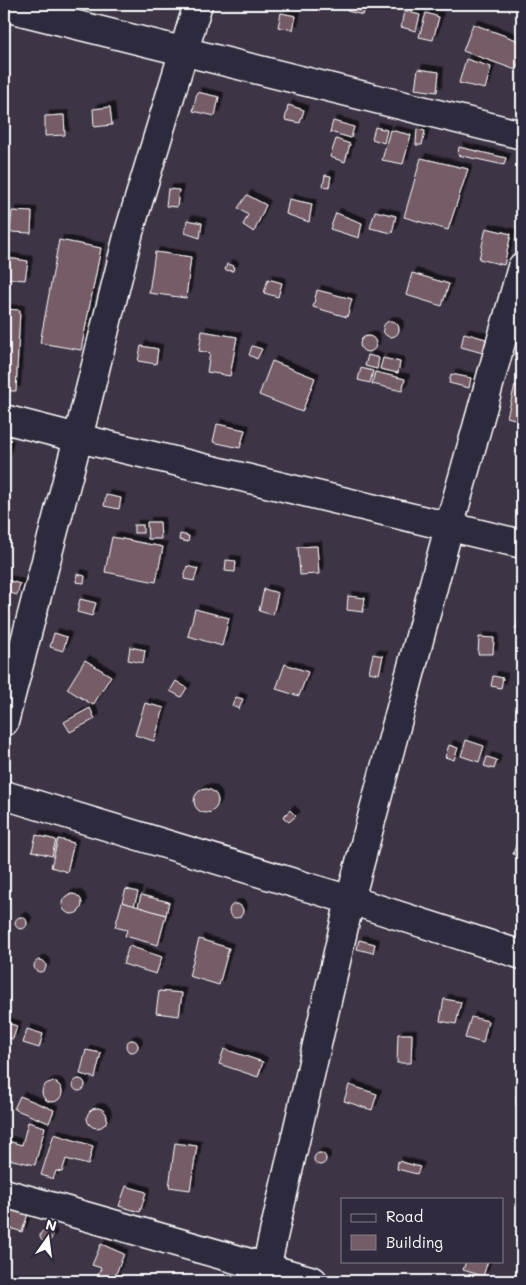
<svg xmlns="http://www.w3.org/2000/svg" width="526" height="1285" viewBox="0 0 526 1285" font-family="Mali,sans-serif">
	<style>
		.building { fill: #745c66; stroke: #fff; filter: url(#shadow) }
		.lines { fill: none; stroke-linecap: round; stroke-linejoin: round }
		.minor-casing { stroke: #fff; stroke-width: 31 }
		.minor { stroke: #2f2a3d; stroke-width: 28 }
	</style>
	<defs>
		<filter id="shadow"><feDropShadow dx="4.5" dy="-4.5" stdDeviation="0" flood-color="#0009"/></filter>
	</defs>
	<rect width="100%" height="100%" fill="#3d3445"/>
	<filter id="ink" filterUnits="userSpaceOnUse"><feTurbulence type="fractalNoise" baseFrequency=".02" numOctaves="2"/><feDisplacementMap in="SourceGraphic" scale="10" xChannelSelector="R" yChannelSelector="G"/><feConvolveMatrix kernelMatrix="1 2 1 2 8 2 1 2 1" color-interpolation-filters="sRGB"/></filter>
	<g filter="url(#ink)">
		<g class="building">
			<polygon points="349,4 366,4 363,15 347,11"/>
			<polygon points="404,11 420,15 416,31 401,27"/>
			<polygon points="281,13 296,16 293,30 278,27"/>
			<polygon points="426,13 439,17 433,40 419,37"/>
			<polygon points="473,24 522,42 522,52 516,70 463,51"/>
			<polygon points="466,59 491,67 485,89 459,83"/>
			<polygon points="418,69 439,72 437,92 415,89"/>
			<polygon points="197,92 219,97 215,116 193,111"/>
			<polygon points="288,105 304,110 300,123 285,120"/>
			<polygon points="110,107 112,125 94,127 93,109"/>
			<polygon points="64,115 65,135 45,136 45,116"/>
			<polygon points="333,121 354,127 351,138 330,132"/>
			<polygon points="375,127 387,130 384,143 372,139"/>
			<polygon points="417,129 425,131 422,145 416,145"/>
			<polygon points="390,130 411,135 403,164 382,160"/>
			<polygon points="336,139 350,144 345,162 330,157"/>
			<polygon points="459,147 506,158 504,165 458,155"/>
			<polygon points="421,158 468,169 448,230 404,217"/>
			<polygon points="325,175 331,176 329,187 323,186"/>
			<polygon points="168,189 179,190 177,207 166,206"/>
			<polygon points="247,195 266,205 254,232 243,225 248,215 238,208"/>
			<polygon points="289,199 312,204 309,222 286,214"/>
			<polygon points="12,211 32,212 31,233 10,232"/>
			<polygon points="375,211 396,216 392,233 370,228"/>
			<polygon points="336,213 362,223 359,238 330,229"/>
			<polygon points="187,220 202,223 200,238 185,233"/>
			<polygon points="486,228 511,234 504,265 479,259"/>
			<polygon points="59,240 101,248 81,350 40,343"/>
			<polygon points="155,252 191,257 186,298 149,293"/>
			<polygon points="7,258 28,261 25,280 4,278"/>
			<polygon points="227,264 234,266 233,271 225,270"/>
			<polygon points="412,273 449,284 442,306 406,295"/>
			<polygon points="268,279 282,283 278,297 264,293"/>
			<polygon points="317,290 352,299 347,317 313,307"/>
			<polygon points="4,309 20,310 16,391 4,391"/>
			<circle cx="391" cy="329" r="8"/>
			<polygon points="202,331 237,337 230,376 207,372 210,353 199,351"/>
			<polygon points="464,333 486,339 483,353 461,347"/>
			<circle cx="368" cy="344" r="8"/>
			<polygon points="141,346 158,349 156,364 138,361"/>
			<polygon points="252,346 262,349 257,359 249,355"/>
			<polygon points="368,355 379,358 377,369 365,366"/>
			<polygon points="383,358 400,362 398,373 380,369"/>
			<polygon points="272,361 315,378 302,412 259,395"/>
			<polygon points="361,368 373,371 370,383 358,380"/>
			<polygon points="375,372 405,379 402,391 372,384"/>
			<polygon points="451,374 471,378 469,388 449,383"/>
			<polygon points="515,385 522,387 522,421 507,417"/>
			<polygon points="217,424 245,430 240,448 213,442"/>
			<polygon points="4,444 9,445 6,459 4,459"/>
			<polygon points="106,495 121,498 119,509 104,506"/>
			<polygon points="147,522 160,522 161,539 148,539"/>
			<rect x="134" y="525" width="9" height="8"/>
			<polygon points="180,534 189,536 188,542 179,540"/>
			<polygon points="112,537 163,547 156,582 105,572"/>
			<polygon points="317,546 319,574 300,575 298,547"/>
			<polygon points="226,560 236,561 235,572 225,571"/>
			<polygon points="187,566 198,569 194,581 184,579"/>
			<polygon points="77,574 85,576 84,583 76,582"/>
			<polygon points="7,580 20,584 17,595 4,591"/>
			<polygon points="264,589 278,593 273,615 259,611"/>
			<polygon points="348,596 365,598 363,612 347,610"/>
			<polygon points="80,599 96,603 92,616 77,612"/>
			<polygon points="195,609 229,618 222,646 188,636"/>
			<polygon points="522,614 522,631 515,629"/>
			<polygon points="54,633 67,637 63,651 50,647"/>
			<polygon points="479,637 494,638 493,654 478,654"/>
			<polygon points="130,647 145,650 143,663 128,660"/>
			<polygon points="373,654 383,656 379,674 369,672"/>
			<polygon points="85,660 111,676 93,705 67,689"/>
			<polygon points="285,664 308,672 299,696 276,689"/>
			<polygon points="493,676 503,678 501,688 491,686"/>
			<polygon points="176,681 187,688 181,697 170,691"/>
			<polygon points="236,697 243,699 239,709 232,706"/>
			<polygon points="145,703 164,708 154,741 135,735"/>
			<polygon points="90,708 95,719 70,732 64,722"/>
			<polygon points="466,740 484,746 479,762 461,756"/>
			<polygon points="449,745 458,748 454,760 445,757"/>
			<polygon points="487,757 497,760 494,769 484,766"/>
			<circle cx="206" cy="801" r="12"/>
			<polygon points="290,810 296,816 289,822 283,817"/>
			<polygon points="520,833 522,834 522,858 513,854"/>
			<polygon points="36,835 56,840 52,856 32,851"/>
			<polygon points="58,839 74,843 67,872 51,867"/>
			<polygon points="126,889 138,892 134,906 122,902"/>
			<circle cx="72" cy="904" r="10"/>
			<polygon points="141,895 169,902 166,915 138,907"/>
			<polygon points="122,902 166,915 158,945 125,936 127,930 115,927"/>
			<circle cx="236" cy="911" r="7"/>
			<circle cx="21" cy="923" r="6"/>
			<polygon points="199,939 229,948 219,985 189,976"/>
			<polygon points="359,940 375,944 373,953 357,949"/>
			<polygon points="129,946 162,957 156,974 123,964"/>
			<circle cx="40" cy="966" r="6"/>
			<polygon points="159,991 182,993 179,1016 156,1013"/>
			<polygon points="444,999 461,1002 456,1024 440,1021"/>
			<polygon points="471,1017 488,1021 483,1043 465,1038"/>
			<polygon points="4,1022 17,1026 13,1039 4,1037"/>
			<polygon points="27,1029 43,1034 39,1048 23,1043"/>
			<polygon points="398,1034 412,1034 411,1063 397,1063"/>
			<circle cx="132" cy="1046" r="6"/>
			<polygon points="224,1049 263,1062 258,1077 219,1064"/>
			<polygon points="86,1050 101,1053 95,1078 80,1074"/>
			<circle cx="79" cy="1085" r="6"/>
			<circle cx="52" cy="1092" r="10"/>
			<polygon points="349,1085 377,1094 372,1110 344,1101"/>
			<polygon points="516,1095 522,1096 522,1105 516,1105"/>
			<polygon points="20,1096 54,1110 49,1123 14,1109"/>
			<circle cx="97" cy="1118" r="10"/>
			<polygon points="28,1122 45,1127 35,1165 4,1158 4,1140 22,1145"/>
			<polygon points="54,1134 93,1146 88,1165 66,1159 62,1172 56,1171 53,1179 41,1175"/>
			<polygon points="175,1143 197,1146 190,1190 169,1187"/>
			<circle cx="320" cy="1159" r="6"/>
			<polygon points="398,1161 420,1167 417,1174 397,1169"/>
			<polygon points="126,1186 146,1192 140,1212 119,1206"/>
			<polygon points="4,1204 29,1211 22,1232 4,1226"/>
			<circle cx="46" cy="1236" r="6"/>
			<polygon points="101,1244 124,1254 113,1281 96,1281 101,1268 92,1265"/>
			<polygon points="466,1261 488,1261 483,1276 463,1270"/>
		</g>
		<g class="lines">
			<g class="minor-casing">
				<g id="minor">
					<polyline points="4,7 522,135"/>
					<polyline points="4,419 78,438 522,544"/>
					<polyline points="4,722 78,438 129,232 198,4"/>
					<polyline points="4,795 350,900 522,955"/>
					<polyline points="4,1193 313,1281"/>
					<polyline points="263,1281 350,900 449,527 522,267"/>
				</g>
			</g>
			<use href="#minor" class="minor"/>
		</g>
	</g>
	<rect width="526" height="1285" fill="none" stroke="#2f2a3d" stroke-width="20"/>
	<rect x="10" y="10" width="506" height="1265" fill="none" stroke="#fff" stroke-width="2" filter="url(#ink)"/>
	<rect x="341" y="1198" width="162" height="65" fill="#2f2a3d" stroke="#827f8b"/>
	<rect x="351" y="1214" width="25" height="8" fill="#2f2a3d" stroke="#827f8b"/>
	<text x="386" y="1222" font-size="15" fill="#ffffff">Road</text>
	<rect x="351" y="1235" width="25" height="15" fill="#745c66" stroke="#827f8b"/>
	<text x="386" y="1248" font-size="15" fill="#ffffff">Building</text>
	<g transform="translate(48 1238) rotate(14)" stroke="#2f2a3d" stroke-width="4" paint-order="stroke">
	<path d="M0-4L9 19L0 12L-9 19Z" fill="#ffffff"/>
	<text y="-8" font-size="14" font-weight="bold" text-anchor="middle" fill="#ffffff">N</text>
	</g>
</svg>
